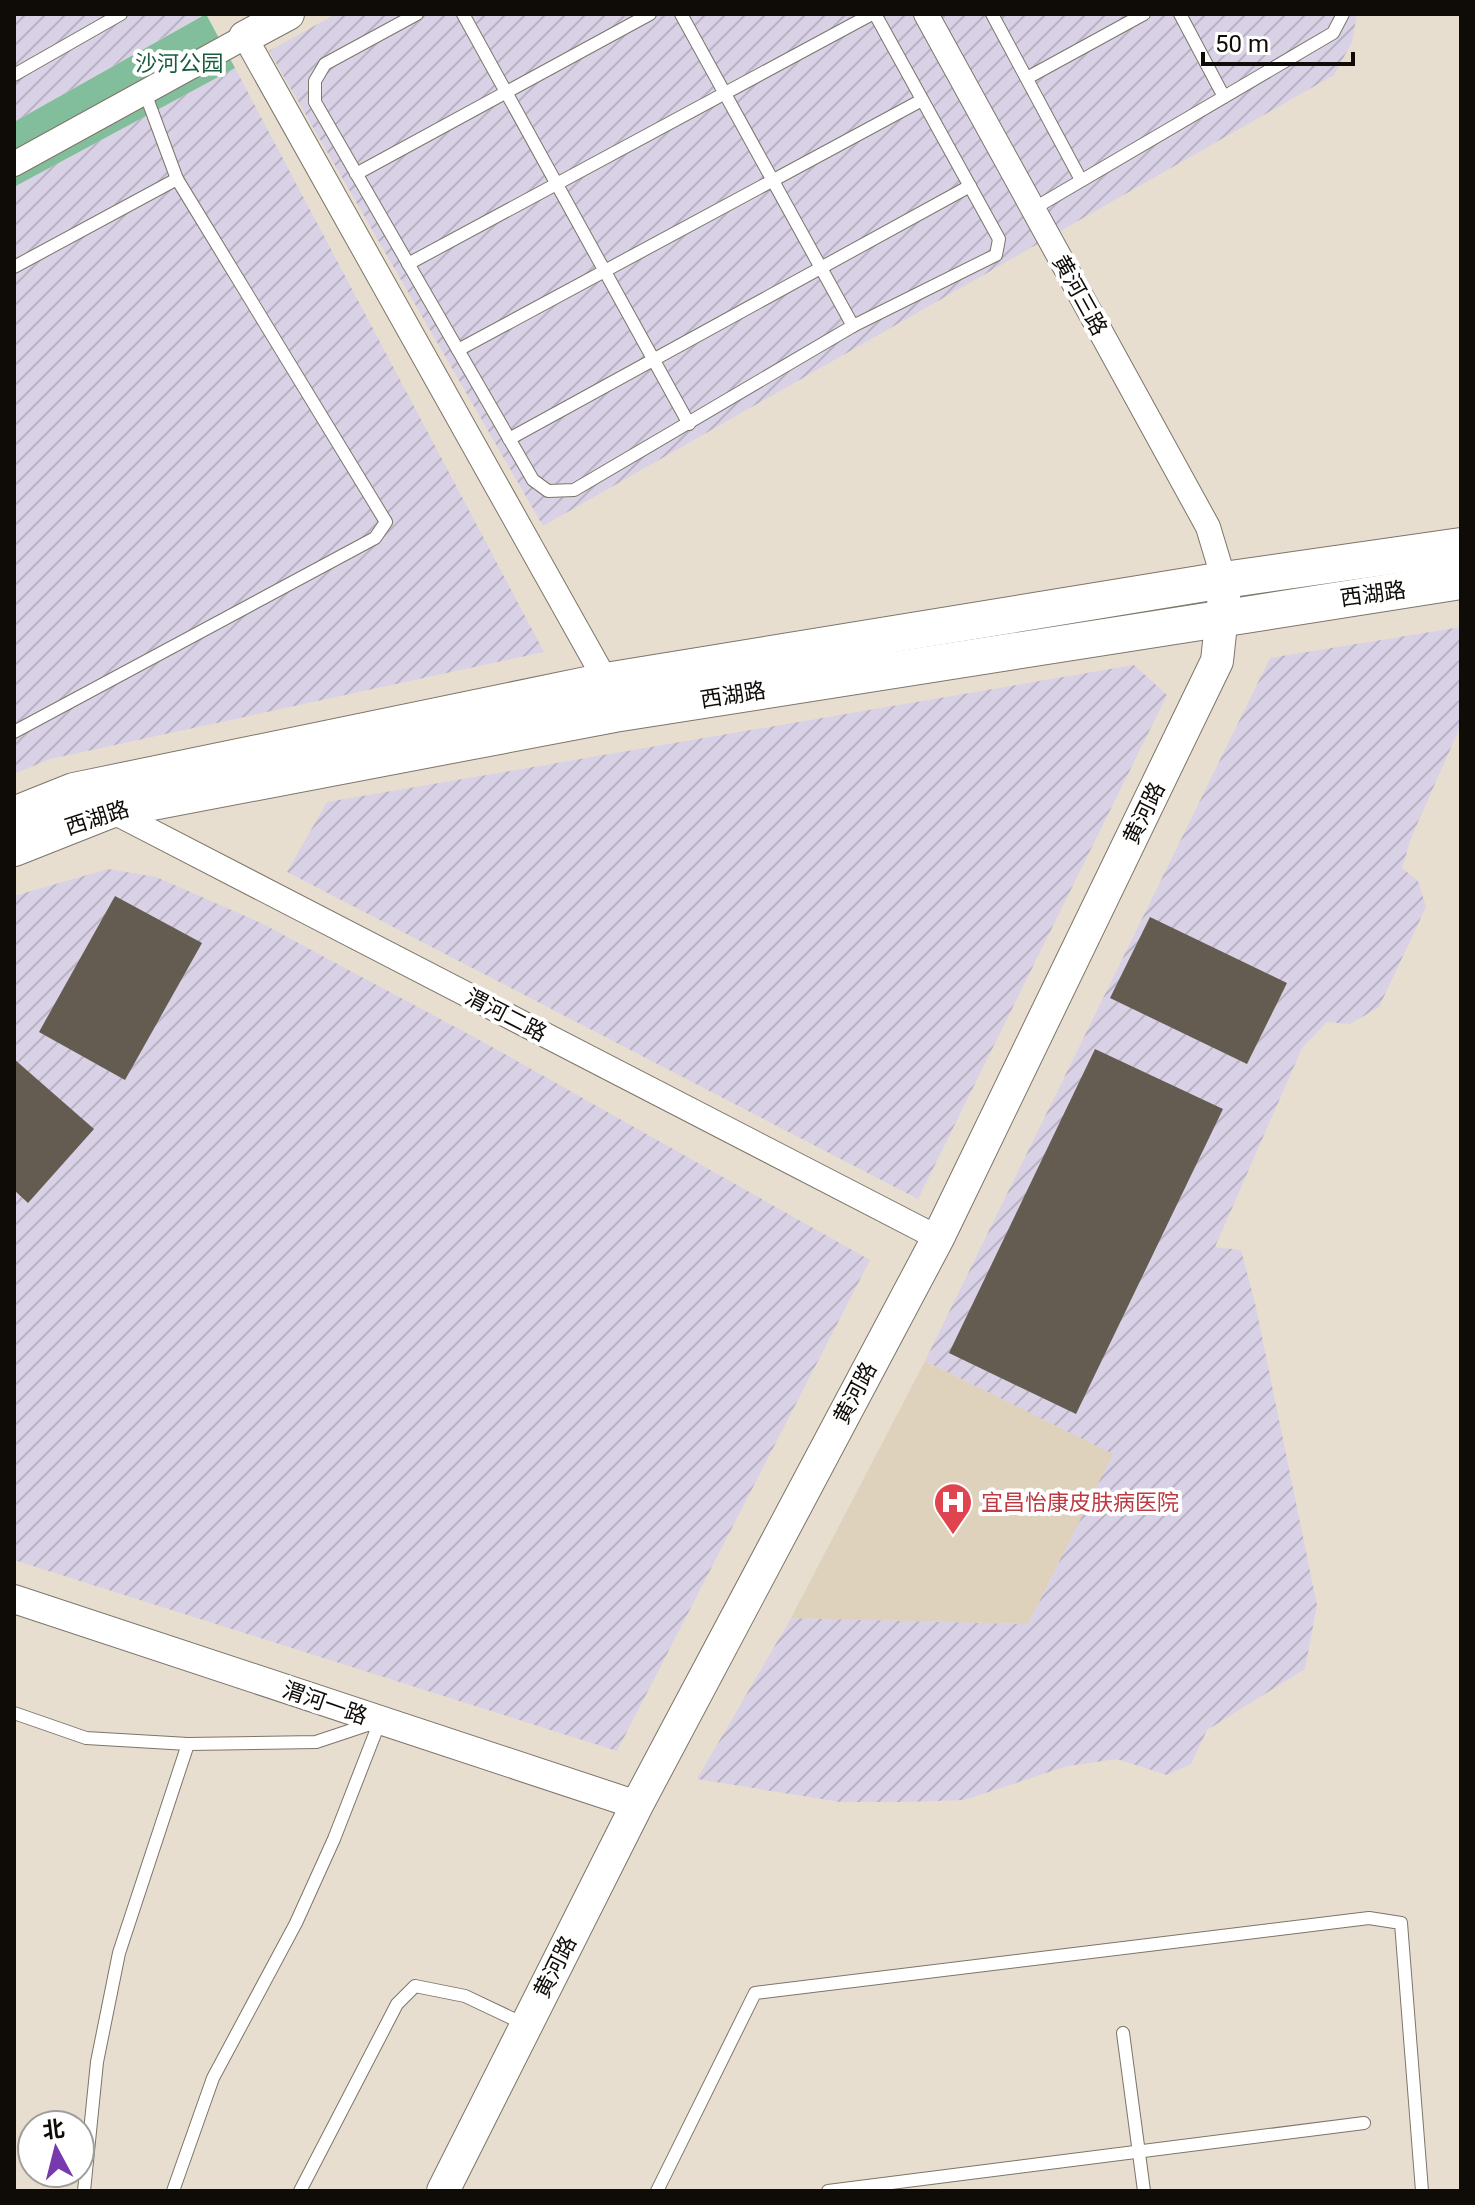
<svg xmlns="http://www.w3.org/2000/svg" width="1475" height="2205" viewBox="0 0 1475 2205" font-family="Roboto,'Noto Sans SC',sans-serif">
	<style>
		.industrial { fill: url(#industrial-furrows) }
		.built { fill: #dfd2bd }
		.green { fill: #82be9c }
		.building { fill: #645c50 }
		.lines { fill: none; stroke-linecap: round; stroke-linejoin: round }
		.service-casing { stroke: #7c7568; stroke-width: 14 }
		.minor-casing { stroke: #7c7568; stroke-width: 26 }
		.tertiary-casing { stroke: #7c7568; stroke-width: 30 }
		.secondary-casing { stroke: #7c7568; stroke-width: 34 }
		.primary-casing { stroke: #7c7568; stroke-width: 38 }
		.service { stroke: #fff; stroke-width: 12 }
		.minor { stroke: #fff; stroke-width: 24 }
		.tertiary { stroke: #fff; stroke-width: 28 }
		.secondary { stroke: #fff; stroke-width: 32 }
		.primary { stroke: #fff; stroke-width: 36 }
		.labels { text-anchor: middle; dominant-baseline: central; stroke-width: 8; stroke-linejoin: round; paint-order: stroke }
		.park-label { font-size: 22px; fill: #195c3e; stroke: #fff }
		.street-label { font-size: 22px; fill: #0f0c08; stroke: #fff }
		.health-label { font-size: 22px; fill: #be3a42; stroke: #fff; text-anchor: start }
	</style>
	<defs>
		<pattern id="industrial-furrows" width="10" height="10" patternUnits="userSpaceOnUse" patternTransform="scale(2)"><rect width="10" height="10" fill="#d9d1e6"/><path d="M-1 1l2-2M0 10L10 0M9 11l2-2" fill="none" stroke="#b9b2c4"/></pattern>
	</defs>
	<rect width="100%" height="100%" fill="#e7ded0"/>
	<g class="industrial">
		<polygon points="14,14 205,14 14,122"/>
		<polygon points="336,14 1357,14 1352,42 1334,75 543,526 269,51"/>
		<polygon points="235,68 544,652 50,759 14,774 14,187"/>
		<polygon points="1461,627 1461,725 1411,838 1402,868 1418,881 1426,907 1379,1007 1350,1024 1327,1022 1302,1048 1215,1247 1241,1250 1255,1303 1317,1605 1305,1669 1207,1730 1191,1764 1167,1775 1117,1759 1067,1766 964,1800 906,1802 840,1802 697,1779 791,1618 1028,1624 1112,1454 925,1361 1270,658"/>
		<polygon points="1134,665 1167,695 918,1199 287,872 327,802"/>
		<polygon points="108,869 156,877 261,923 485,1043 870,1260 617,1751 14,1560 14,896"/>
	</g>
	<polygon class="built" points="925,1361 1113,1454 1028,1624 791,1618"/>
	<polygon class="green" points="206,14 235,68 14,187 14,122"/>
	<g class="building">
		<polygon points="115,896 202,943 125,1080 39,1032"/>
		<polygon points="1150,917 1287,983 1247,1064 1110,998"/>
		<polygon points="1095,1049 1223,1109 1076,1414 949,1353"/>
		<polygon points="14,1059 94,1129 28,1203 14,1190"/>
	</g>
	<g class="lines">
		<g class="service-casing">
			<g id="service">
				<polyline points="417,14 325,64 315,81 315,102 533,480 548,491 574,490 853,326 996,255 999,239 875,14"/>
				<polyline points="463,14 689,424"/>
				<polyline points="681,14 853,326"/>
				<polyline points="992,14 1081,180"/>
				<polyline points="1180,14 1224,97"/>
				<polyline points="14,75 121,14"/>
				<polyline points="1027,78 1144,14"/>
				<polyline points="356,174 650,14"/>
				<polyline points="1033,209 1333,33 1343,14"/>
				<polyline points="408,264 872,14"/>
				<polyline points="14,267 177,179 144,90"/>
				<polyline points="458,350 922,100"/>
				<polyline points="509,439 970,186"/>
				<polyline points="14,732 375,538 386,522 177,179"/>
				<polyline points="14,1713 86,1738 188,1744 316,1742 373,1723"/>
				<polyline points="1123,2033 1144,2191"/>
				<polyline points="84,2191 97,2062 119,1953 188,1744"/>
				<polyline points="173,2191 213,2078 296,1923 334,1839 380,1721"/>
				<polyline points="300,2191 397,2004 415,1986 465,1996 524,2024"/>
				<polyline points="657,2191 755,1993 1369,1918 1401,1923 1422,2191"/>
				<polyline points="828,2191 1364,2123"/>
			</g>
		</g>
		<g class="minor-casing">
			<g id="minor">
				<polyline points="926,14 1208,527 1224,580"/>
				<polyline points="14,164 245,37 606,681"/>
				<polyline points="108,809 938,1238"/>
			</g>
		</g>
		<g class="tertiary-casing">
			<polyline id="tertiary" points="14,1599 637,1805"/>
		</g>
		<g class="secondary-casing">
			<g id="secondary">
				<polyline points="245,37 288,14"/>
				<polyline points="443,2191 637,1805 938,1238 1217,661 1224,596"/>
			</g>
		</g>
		<g class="primary-casing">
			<g id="primary">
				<polyline points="14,815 74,791 606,681 1224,580 1461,546"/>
				<polyline points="14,848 110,810 614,714 1461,581"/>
			</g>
		</g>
		<use href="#service" class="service"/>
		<use href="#minor" class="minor"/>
		<use href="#tertiary" class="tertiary"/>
		<use href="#secondary" class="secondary"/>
		<use href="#primary" class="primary"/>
	</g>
	<defs>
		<g id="hospital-pin" transform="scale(2)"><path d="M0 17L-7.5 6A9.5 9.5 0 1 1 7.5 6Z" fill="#e0444e" stroke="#fff"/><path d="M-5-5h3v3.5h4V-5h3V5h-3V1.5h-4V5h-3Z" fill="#fff"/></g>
	</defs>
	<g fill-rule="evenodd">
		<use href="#hospital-pin" x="953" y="1502"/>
	</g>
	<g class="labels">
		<g class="park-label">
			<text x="179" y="63">沙河公园</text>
		</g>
		<g class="street-label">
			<text transform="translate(1080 295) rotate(61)">黄河三路</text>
			<text transform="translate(1373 594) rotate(-8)">西湖路</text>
			<text transform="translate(733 695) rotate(-9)">西湖路</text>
			<text transform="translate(1144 813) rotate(-64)">黄河路</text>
			<text transform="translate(97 818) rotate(-18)">西湖路</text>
			<text transform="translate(506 1015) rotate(27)">渭河二路</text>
			<text transform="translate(855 1393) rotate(-62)">黄河路</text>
			<text transform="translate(325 1703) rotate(19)">渭河一路</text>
			<text transform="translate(555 1967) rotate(-63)">黄河路</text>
		</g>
		<g class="health-label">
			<text x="981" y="1502">宜昌怡康皮肤病医院</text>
		</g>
	</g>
	<rect width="1475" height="2205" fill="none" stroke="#0f0c08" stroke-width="32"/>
	<g transform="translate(56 2149) rotate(353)"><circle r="38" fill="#ffffff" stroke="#9f9e9c" stroke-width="2"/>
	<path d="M0-6L14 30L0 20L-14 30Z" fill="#7739ae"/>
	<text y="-12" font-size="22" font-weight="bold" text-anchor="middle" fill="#0f0c08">北</text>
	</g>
	<path d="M1203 52v12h150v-12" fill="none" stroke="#0f0c08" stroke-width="4"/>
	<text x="1215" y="52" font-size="24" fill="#0f0c08" stroke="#ffffff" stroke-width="6" paint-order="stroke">50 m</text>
</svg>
